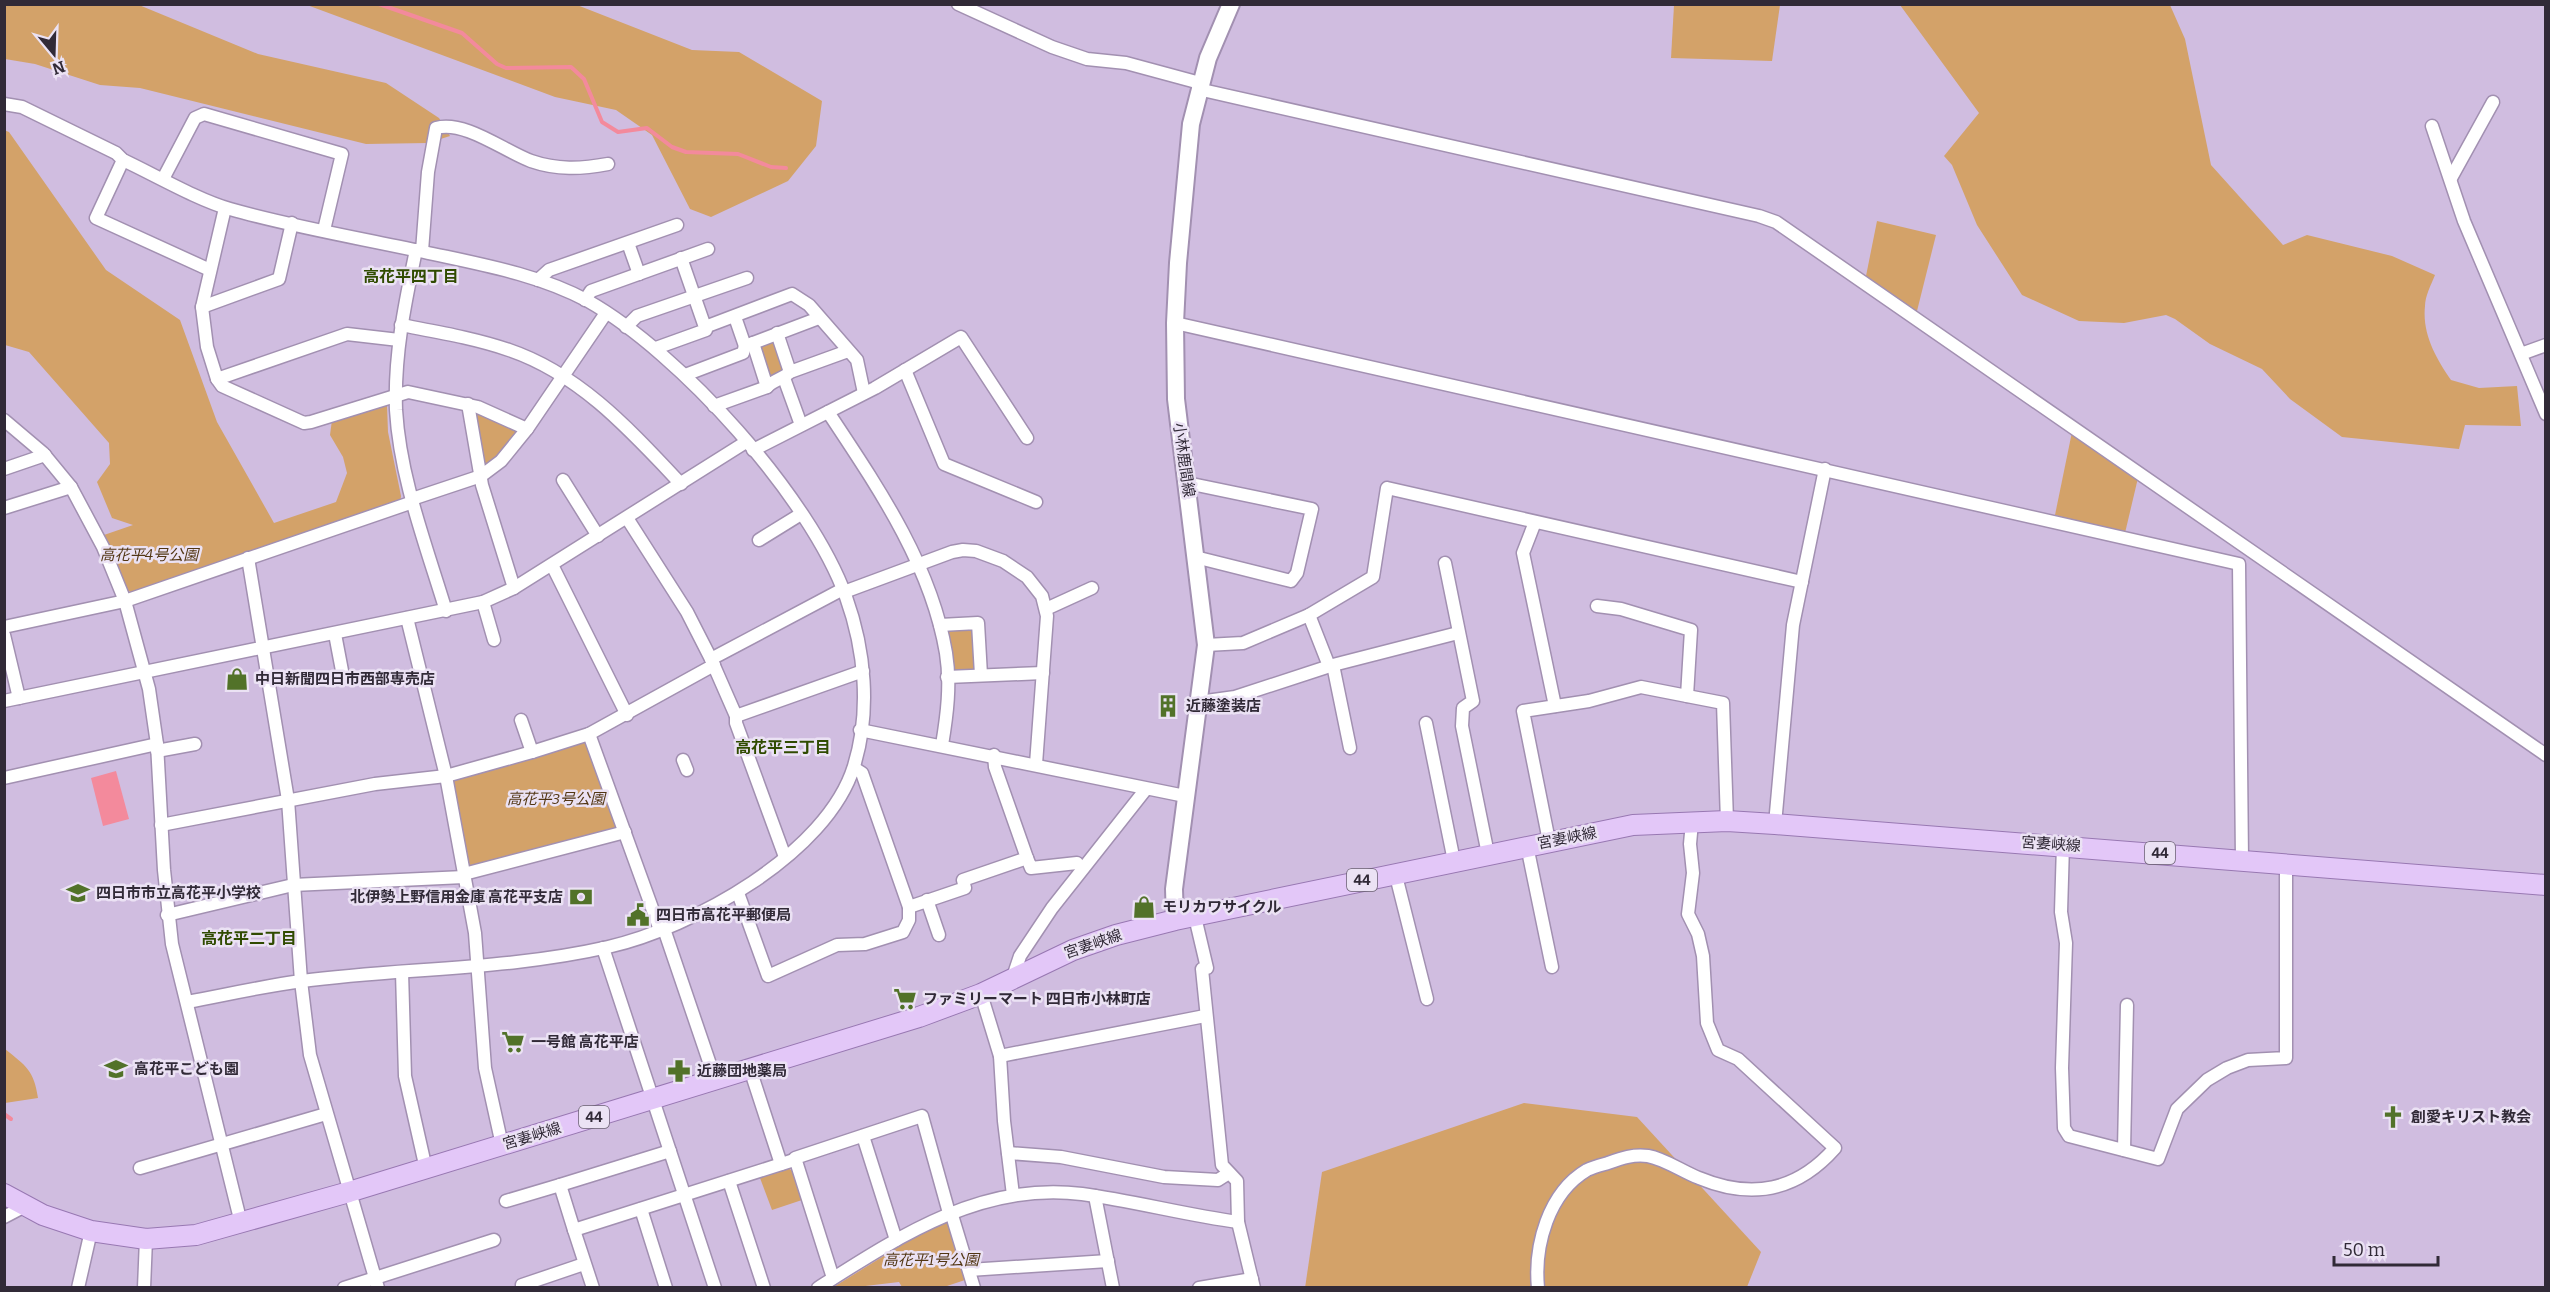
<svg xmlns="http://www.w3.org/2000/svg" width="2550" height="1292" viewBox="0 0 2550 1292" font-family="Bitter,'Noto Sans JP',serif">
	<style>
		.green { fill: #d3a269 }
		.water { fill: #f38a9c }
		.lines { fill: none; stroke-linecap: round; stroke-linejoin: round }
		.stream { stroke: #f38a9c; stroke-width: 4 }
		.minor-casing { stroke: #a290b1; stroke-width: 15 }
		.secondary-casing { stroke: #a290b1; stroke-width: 20 }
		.primary-casing { stroke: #9878b2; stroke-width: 22 }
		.minor { stroke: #fff; stroke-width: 12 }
		.secondary { stroke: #fff; stroke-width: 16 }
		.primary { stroke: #e3c7f8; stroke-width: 20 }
		.labels { text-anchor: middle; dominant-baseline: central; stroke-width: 5; stroke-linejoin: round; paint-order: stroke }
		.shield { fill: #ebe2f4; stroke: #696170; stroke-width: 1.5 }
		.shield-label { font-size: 14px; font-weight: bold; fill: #312a37 }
		.street-label { font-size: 15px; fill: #312a37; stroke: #ebe2f4 }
		.park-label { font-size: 15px; font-style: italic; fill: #523613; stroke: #ebe2f4 }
		.poi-label { font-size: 15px; font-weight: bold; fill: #312a37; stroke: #ebe2f4; text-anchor: start }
		.neighbourhood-label { font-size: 16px; font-weight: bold; fill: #304b01; stroke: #ebe2f4 }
	</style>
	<rect width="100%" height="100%" fill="#d0bde0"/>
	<g class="green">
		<polygon points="5,5 139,5 258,54 386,83 439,118 450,136 428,143 366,144 140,88 100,85 35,64 5,59"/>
		<polygon points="307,5 577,5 692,50 739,52 822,101 816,146 788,181 711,217 690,209 652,135 616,110 555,97"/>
		<polygon points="1674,5 1780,5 1772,61 1671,58"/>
		<path d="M1900 5H2170L2185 39 2211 165 2283 245 2307 235 2392 256 2435 275C2431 285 2425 296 2425 306 2422 334 2436 358 2451 380L2479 388 2517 386 2521 426 2465 425 2459 449 2342 437 2290 399 2262 369 2210 344 2175 319 2166 315 2124 323 2079 321 2022 295 1977 225 1952 165 1944 156 1979 113Z"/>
		<polygon points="4,130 9,132 106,270 180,320 217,422 274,523 336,502 347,473 343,457 330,435 332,420 383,402 387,405 388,432 401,496 400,503 134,593 128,591 104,535 133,525 112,518 97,482 110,464 109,443 29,352 5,345"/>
		<polygon points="1877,221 1936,235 1916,315 1865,281"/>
		<polygon points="776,338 788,371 768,380 756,345"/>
		<polygon points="477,411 516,427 518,434 489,466 483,465 473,416"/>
		<polygon points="2072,432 2138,478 2125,533 2055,515"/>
		<polygon points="968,627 974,632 977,666 972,671 954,672 945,634 948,628"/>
		<polygon points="584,742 588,744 619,831 468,871 452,784 454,780"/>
		<path d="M5 1049C26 1066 34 1070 38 1098L5 1103Z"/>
		<polygon points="1524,1103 1637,1117 1761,1252 1747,1287 1305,1288 1322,1172"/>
		<polygon points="788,1168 794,1172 802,1200 772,1210 760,1178"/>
		<polygon points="945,1222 950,1225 965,1280 944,1287 902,1287 899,1282 857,1287 832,1288 903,1244"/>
	</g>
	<polygon class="water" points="116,771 129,819 103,826 91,778"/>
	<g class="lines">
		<g class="stream">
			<polyline points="379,4 462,33 497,64 506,68 571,67 584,79 602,122 618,132 647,128 672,147 686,152 738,154 771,167 786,168"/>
			<polyline points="4,1114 11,1119"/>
		</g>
		<g class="minor-casing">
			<g id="minor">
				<polyline points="958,4 1052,47 1087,59 1126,63 1200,83"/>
				<polyline points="1198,89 1759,216 1776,222 2546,755"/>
				<path d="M4 104 22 107 116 153 123 160C155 175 198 200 230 209 293 227 360 238 424 252 479 264 538 274 588 301 680 353 810 497 846 597 865 650 871 711 854 766 827 854 692 928 608 947 507 970 404 968 302 981 264 986 225 995 187 1002"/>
				<polyline points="2432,126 2464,221 2546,414"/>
				<polyline points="123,160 96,218 210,270"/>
				<polyline points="2451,178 2493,102"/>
				<polyline points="163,179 195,118 204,114 342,154 324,230"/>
				<polyline points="628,243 639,274"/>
				<path d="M416 250C405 303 394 355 396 410 400 478 426 545 446 611"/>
				<path d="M422 251 428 172 436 128C465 120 504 151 531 161 557 170 581 169 608 164"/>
				<polyline points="538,280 549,270 677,225"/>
				<polyline points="585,300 591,291 708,249"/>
				<polyline points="202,307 279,279 292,223"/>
				<polyline points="735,317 745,346"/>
				<polyline points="1175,323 2239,564 2242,860"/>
				<path d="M401 325C437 332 474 338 509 350 580 374 631 431 681 484"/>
				<polyline points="626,327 637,316 747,278"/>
				<polyline points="705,327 792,294 809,305 857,360 864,393"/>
				<polyline points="777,333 790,372"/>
				<polyline points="399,340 347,334 217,379 222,386 304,423 311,422 408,392 478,407 527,429"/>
				<polyline points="753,343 767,387"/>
				<polyline points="656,348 706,330 681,258"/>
				<polyline points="2521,354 2546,345"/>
				<polyline points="905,370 944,464 1036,502"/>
				<polyline points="685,375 743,353 745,346 819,318"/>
				<polyline points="784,378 801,425"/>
				<polyline points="217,379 207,347 202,307 225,208"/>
				<polyline points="468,404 482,485 514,588"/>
				<path d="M714 406 767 387C773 380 783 379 790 372L848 351"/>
				<path d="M828 412C877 486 931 564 946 653 951 684 947 715 942 745"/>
				<polyline points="4,420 43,453 71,487 103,547 125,601 149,689 157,744 164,870 172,944 241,1223"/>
				<polyline points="753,450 875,388 961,337 1027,438"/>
				<polyline points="4,469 45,455"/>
				<polyline points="563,480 598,536"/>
				<polyline points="1187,483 1312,509 1297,573 1291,581 1195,557"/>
				<polyline points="412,499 481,476 501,461 527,429 606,313"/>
				<polyline points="4,508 71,487"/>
				<polyline points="627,518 687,612 711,659 736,716 736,723 785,857"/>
				<polyline points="1535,522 1523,553 1555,706"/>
				<polyline points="759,540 801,514"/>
				<polyline points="248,558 288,800 301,981 310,1055 378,1288"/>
				<polyline points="1445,563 1473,701 1463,708 1462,726 1488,854"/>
				<polyline points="552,565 627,715"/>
				<polyline points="844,592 952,552 963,550 976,551 1003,561 1027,577 1042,596 1047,616 1036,764"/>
				<polyline points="483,602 494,640"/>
				<polyline points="1046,609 1092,588"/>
				<polyline points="1309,615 1373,577 1387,488 1802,582"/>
				<polyline points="407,618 446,776 475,933 485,1068 502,1145"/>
				<polyline points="940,625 978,623 981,675"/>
				<polyline points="4,627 125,601 413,502"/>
				<polyline points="335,634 343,676"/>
				<polyline points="4,635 19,698"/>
				<polyline points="1206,645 1243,643 1309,615 1329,666"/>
				<polyline points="711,659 843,589"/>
				<polyline points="1333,665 1350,748"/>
				<polyline points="947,677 1043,673"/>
				<polyline points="1687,696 1723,703 1727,821"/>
				<polyline points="4,701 483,602 514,588 746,442"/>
				<polyline points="1199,702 1235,697 1333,665 1458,633"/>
				<polyline points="736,716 863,671"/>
				<polyline points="521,720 532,752"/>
				<polyline points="1426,723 1454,861"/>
				<polyline points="860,730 1185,796"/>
				<polyline points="589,734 660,930"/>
				<polyline points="157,751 195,744"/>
				<polyline points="683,760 687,770"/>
				<polyline points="4,778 157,744"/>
				<polyline points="1775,824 1793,625 1825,469"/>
				<polyline points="161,825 375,784 446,776 532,752 589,734 714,665"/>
				<polyline points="1549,841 1523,711 1589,701 1641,687 1687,696 1691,630 1621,609 1597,606"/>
				<polyline points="2063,845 2061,912 2066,943 2062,1068 2064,1128 2069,1136 2158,1159 2177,1109 2207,1080 2227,1068 2248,1060 2286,1058 2286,864"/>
				<polyline points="1527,846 1552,967"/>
				<polyline points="1027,858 1031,868 1077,863"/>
				<polyline points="1395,872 1427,999"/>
				<polyline points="464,874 625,832"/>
				<polyline points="738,893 768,976 837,945 865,944 903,932 909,920 909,907 862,773 854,768"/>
				<polyline points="927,900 939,935"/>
				<polyline points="909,907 965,888 963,880 1027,858 995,767 994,755"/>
				<polyline points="167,915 293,885 464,877"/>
				<polyline points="1195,917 1207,968 1202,969 1222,1165 1237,1181 1238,1222 1254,1288"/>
				<polyline points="664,929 715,1079"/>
				<polyline points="603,948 715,1288"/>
				<polyline points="402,972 405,1076 426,1169"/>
				<polyline points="1013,977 1020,956 1052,908 1146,789"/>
				<polyline points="981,994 1000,1056 1004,1121 1013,1195"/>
				<polyline points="1000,1056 1205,1016"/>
				<polyline points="750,1069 781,1164"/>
				<polyline points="863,1136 896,1240"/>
				<polyline points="2124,1150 2127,1005"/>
				<polyline points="1008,1153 1061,1157 1164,1177 1218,1180 1229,1173"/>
				<polyline points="140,1168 326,1114"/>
				<polyline points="729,1181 764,1288"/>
				<polyline points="560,1185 670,1151"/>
				<polyline points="1095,1196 1113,1288"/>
				<polyline points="506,1201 560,1185 574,1230"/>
				<polyline points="641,1209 666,1288"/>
				<polyline points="951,1212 974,1288"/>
				<polyline points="4,1217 25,1206"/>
				<polyline points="969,1270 1108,1261"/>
				<polyline points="833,1278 795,1158 922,1116 949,1213"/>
				<polyline points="78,1288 91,1231"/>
				<polyline points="144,1288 146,1239"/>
				<polyline points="344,1288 494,1240"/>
				<polyline points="522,1288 522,1285 584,1264"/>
				<polyline points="593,1288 574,1230 794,1160"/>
				<path d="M818 1288C898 1237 982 1181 1082 1194 1134 1201 1186 1215 1238 1222"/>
				<polyline points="1199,1288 1252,1279"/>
				<path d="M1538 1288C1534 1246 1548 1193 1587 1170 1593 1167 1601 1165 1608 1163 1622 1158 1633 1154 1648 1156 1665 1159 1683 1172 1699 1178 1752 1200 1797 1191 1835 1148L1738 1059 1718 1050 1707 1023 1703 956 1698 934 1688 914 1693 873 1690 844 1692 822"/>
			</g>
		</g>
		<g class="secondary-casing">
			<polyline id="secondary" points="1175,920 1174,889 1206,645 1176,399 1175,323 1178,263 1191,124 1208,58 1231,4"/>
		</g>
		<g class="primary-casing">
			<polyline id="primary" points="4,1194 43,1215 91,1231 146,1239 196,1235 349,1192 919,1017 981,994 1073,950 1116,935 1175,920 1633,825 1727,821 1775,824 2546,885"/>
		</g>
		<use href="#minor" class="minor"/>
		<use href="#secondary" class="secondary"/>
		<use href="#primary" class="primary"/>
	</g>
	<defs>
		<g id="shop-bare" transform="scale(1.8)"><path d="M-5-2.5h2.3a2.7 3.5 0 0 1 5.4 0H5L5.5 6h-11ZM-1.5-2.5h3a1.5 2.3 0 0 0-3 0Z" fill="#527229" stroke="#ebe2f4" stroke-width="2.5" paint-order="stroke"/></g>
		<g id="building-bare" transform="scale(1.8)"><path d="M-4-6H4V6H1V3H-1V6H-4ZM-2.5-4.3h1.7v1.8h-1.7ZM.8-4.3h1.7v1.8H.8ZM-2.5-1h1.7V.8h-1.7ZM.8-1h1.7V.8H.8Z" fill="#527229" stroke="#ebe2f4" stroke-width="2.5" paint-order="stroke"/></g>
		<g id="school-bare" transform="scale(1.8)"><path d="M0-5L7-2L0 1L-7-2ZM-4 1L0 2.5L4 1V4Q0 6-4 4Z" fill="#527229" stroke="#ebe2f4" stroke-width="2.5" paint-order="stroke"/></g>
		<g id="bank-bare" transform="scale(1.8)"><path d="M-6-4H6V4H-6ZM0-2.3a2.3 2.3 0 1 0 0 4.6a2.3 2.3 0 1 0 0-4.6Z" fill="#527229" stroke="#ebe2f4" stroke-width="2.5" paint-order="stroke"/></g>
		<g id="civic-bare" transform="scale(1.8)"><path d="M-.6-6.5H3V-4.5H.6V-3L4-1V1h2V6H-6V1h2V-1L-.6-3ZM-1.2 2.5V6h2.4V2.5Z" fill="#527229" stroke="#ebe2f4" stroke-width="2.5" paint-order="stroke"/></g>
		<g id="supermarket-bare" transform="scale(1.8)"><path d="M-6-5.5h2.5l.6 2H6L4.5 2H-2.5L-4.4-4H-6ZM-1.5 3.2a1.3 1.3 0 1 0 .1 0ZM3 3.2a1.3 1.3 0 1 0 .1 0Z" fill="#527229" stroke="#ebe2f4" stroke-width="2.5" paint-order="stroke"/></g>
		<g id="pharmacy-bare" transform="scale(1.8)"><path d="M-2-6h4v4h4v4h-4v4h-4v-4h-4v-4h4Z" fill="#527229" stroke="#ebe2f4" stroke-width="2.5" paint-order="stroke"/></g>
		<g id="church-bare" transform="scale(1.8)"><path d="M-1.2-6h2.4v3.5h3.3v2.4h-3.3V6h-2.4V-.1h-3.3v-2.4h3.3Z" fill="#527229" stroke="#ebe2f4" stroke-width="2.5" paint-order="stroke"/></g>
	</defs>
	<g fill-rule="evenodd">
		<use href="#shop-bare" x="237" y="679"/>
		<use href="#building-bare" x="1168" y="706"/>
		<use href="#school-bare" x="78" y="893"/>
		<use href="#bank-bare" x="581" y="897"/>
		<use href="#shop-bare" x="1144" y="907"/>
		<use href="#civic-bare" x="638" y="915"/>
		<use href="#supermarket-bare" x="905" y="999"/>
		<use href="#supermarket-bare" x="513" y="1042"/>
		<use href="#school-bare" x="116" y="1069"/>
		<use href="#pharmacy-bare" x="679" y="1071"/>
		<use href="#church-bare" x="2393" y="1117"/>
	</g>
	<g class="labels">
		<g class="shield">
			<rect x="2145" y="842" width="30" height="22" rx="4.5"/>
			<rect x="1347" y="869" width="30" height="22" rx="4.5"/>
			<rect x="579" y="1106" width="30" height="22" rx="4.5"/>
		</g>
		<g class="shield-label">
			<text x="2160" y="853">44</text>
			<text x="1362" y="880">44</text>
			<text x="594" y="1117">44</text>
		</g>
		<g class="street-label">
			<text transform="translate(1184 460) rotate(82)">小林鹿間線</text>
			<text transform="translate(1567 838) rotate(-11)">宮妻峡線</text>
			<text transform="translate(2051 844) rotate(4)">宮妻峡線</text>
			<text transform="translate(1093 944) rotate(-19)">宮妻峡線</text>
			<text transform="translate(532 1136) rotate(-17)">宮妻峡線</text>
		</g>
		<g class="park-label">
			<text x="149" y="555">高花平4号公園</text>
			<text x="556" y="799">高花平3号公園</text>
			<text x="931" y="1260">高花平1号公園</text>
		</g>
		<g class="poi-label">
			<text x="255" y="679">中日新聞四日市西部専売店</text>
			<text x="1186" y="706">近藤塗装店</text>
			<text x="96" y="893">四日市市立高花平小学校</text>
			<text x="563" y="897" text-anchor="end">北伊勢上野信用金庫 高花平支店</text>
			<text x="1162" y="907">モリカワサイクル</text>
			<text x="656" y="915">四日市高花平郵便局</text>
			<text x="923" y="999">ファミリーマート 四日市小林町店</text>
			<text x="531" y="1042">一号館 高花平店</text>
			<text x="134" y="1069">高花平こども園</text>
			<text x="697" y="1071">近藤団地薬局</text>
			<text x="2411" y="1117">創愛キリスト教会</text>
		</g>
		<g class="neighbourhood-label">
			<text x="411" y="276">高花平四丁目</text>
			<text x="783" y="747">高花平三丁目</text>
			<text x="249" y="938">高花平二丁目</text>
		</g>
	</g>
	<rect width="2550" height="1292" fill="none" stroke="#312a37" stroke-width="12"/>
	<g transform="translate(54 54) rotate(161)" stroke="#ebe2f4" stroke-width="4.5" paint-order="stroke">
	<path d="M0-4.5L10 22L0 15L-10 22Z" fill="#312a37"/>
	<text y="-9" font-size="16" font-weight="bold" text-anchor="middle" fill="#312a37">N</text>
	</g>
	<path d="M2334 1256v9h104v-9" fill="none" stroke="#312a37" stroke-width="3"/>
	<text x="2343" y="1256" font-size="18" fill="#312a37" stroke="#ebe2f4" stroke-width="4.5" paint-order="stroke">50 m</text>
</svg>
